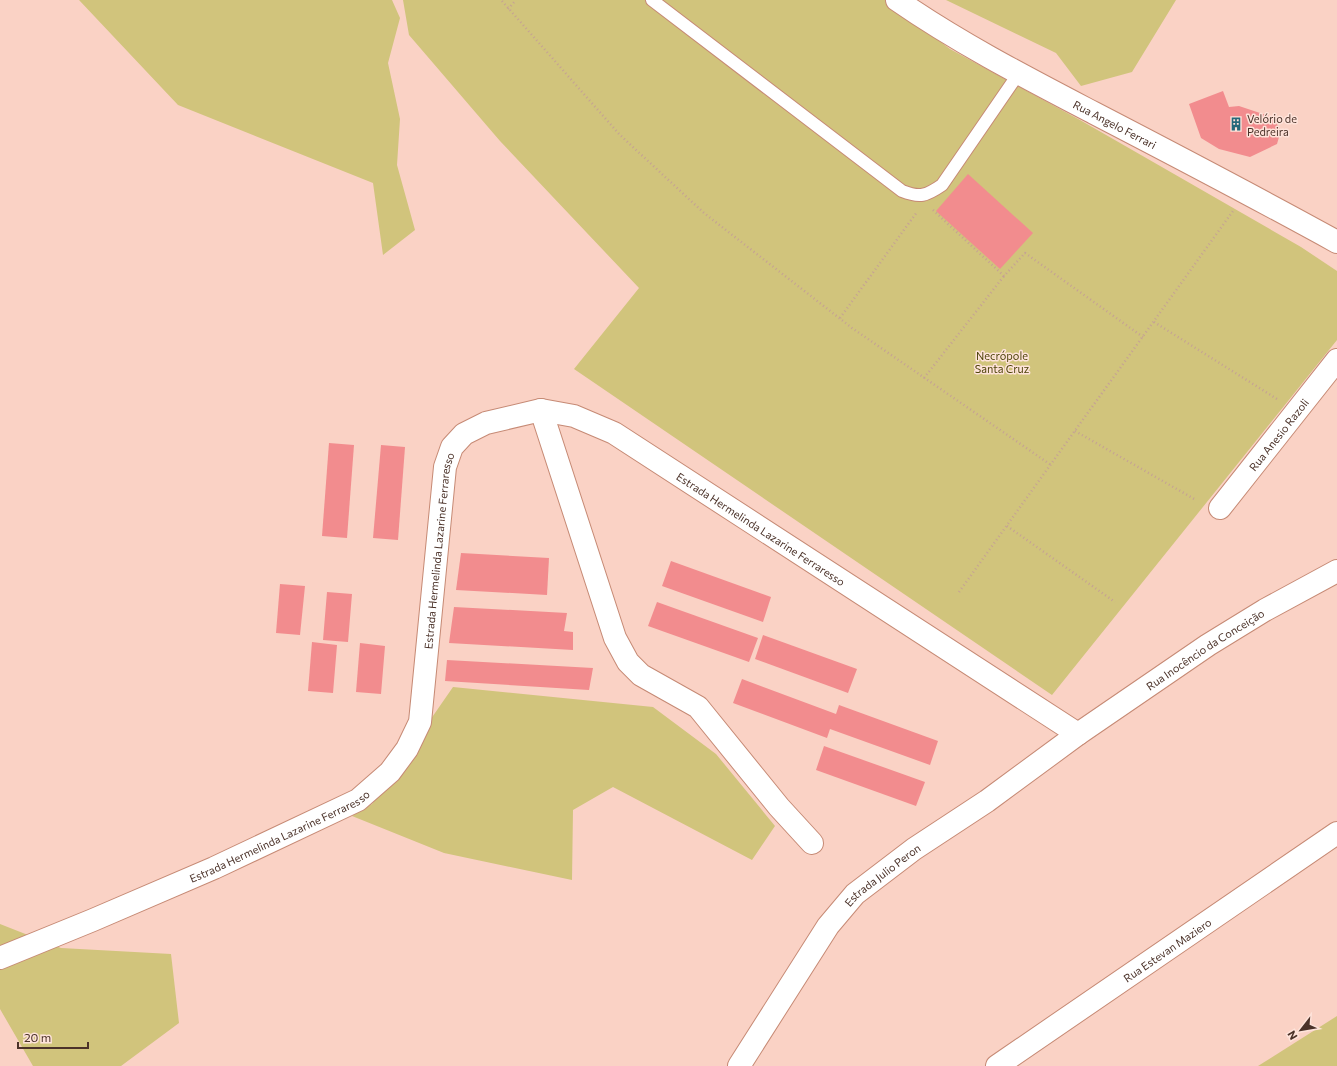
<svg xmlns="http://www.w3.org/2000/svg" width="1337" height="1066" viewBox="0 0 1337 1066" font-family="Commissioner,sans-serif">
	<style>
		.green { fill: #d1c47c }
		.building { fill: #f28c8e }
		.lines { fill: none; stroke-linecap: round; stroke-linejoin: round }
		.lane-casing { stroke: #c68a75; stroke-width: 14 }
		.street-casing { stroke: #c68a75; stroke-width: 24 }
		.secondary-casing { stroke: #c68a75; stroke-width: 24 }
		.path { stroke: #c5a195; stroke-width: 2.5; stroke-dasharray: 1 3; stroke-linecap: butt }
		.lane { stroke: #fff; stroke-width: 12 }
		.street { stroke: #fff; stroke-width: 22 }
		.secondary { stroke: #fff; stroke-width: 22 }
		.labels { text-anchor: middle; dominant-baseline: central; stroke-width: 3; stroke-linejoin: round; paint-order: stroke }
		.poi-label { font-size: 11px; fill: #4b3229; stroke: #fee3da; text-anchor: start }
		.street-label { font-size: 11px; fill: #4b3229; stroke: #fee3da }
		.park-label { font-size: 11px; fill: #4e440a; stroke: #fee3da }
	</style>
	<rect width="100%" height="100%" fill="#fad2c5"/>
	<g class="green">
		<polygon points="79,0 392,0 400,18 388,63 400,119 397,165 415,230 383,255 373,183 178,105"/>
		<polygon points="403,0 886,0 950,49 1080,120 1301,247 1337,271 1337,340 1052,695 574,369 639,288 500,141 409,35"/>
		<polygon points="946,0 1176,0 1132,72 1081,86 1056,53"/>
		<polygon points="453,687 653,707 716,754 775,826 752,860 613,787 573,810 572,880 444,853 352,816 372,804"/>
		<polygon points="0,924 61,948 171,954 179,1023 121,1066 33,1066 0,1009"/>
		<polygon points="1337,1016 1337,1066 1258,1066"/>
	</g>
	<g class="building">
		<polygon points="1223,91 1229,107 1239,106 1272,117 1281,130 1277,144 1250,157 1219,149 1201,138 1189,104"/>
		<polygon points="968,174 1033,233 1000,269 936,211"/>
		<polygon points="329,443 354,445 347,538 322,536"/>
		<polygon points="381,445 405,447 398,540 373,538"/>
		<polygon points="461,553 549,558 547,595 456,590"/>
		<polygon points="671,561 771,597 763,622 662,586"/>
		<polygon points="280,584 305,586 300,635 276,633"/>
		<polygon points="327,592 352,594 348,642 323,640"/>
		<polygon points="657,602 758,638 749,662 648,626"/>
		<polygon points="454,607 567,613 564,631 573,632 573,650 449,643"/>
		<polygon points="763,635 857,669 848,693 755,659"/>
		<polygon points="312,642 337,645 333,693 308,691"/>
		<polygon points="360,643 385,646 381,694 356,692"/>
		<polygon points="447,660 593,668 589,690 445,681"/>
		<polygon points="742,679 836,714 839,705 938,741 930,765 830,729 827,738 733,703"/>
		<polygon points="824,746 925,782 916,806 816,770"/>
	</g>
	<g class="lines">
		<g class="lane-casing">
			<path id="lane" d="M652 0 902 191C920 198 926 196 942 185L1019 73"/>
		</g>
		<g class="street-casing">
			<g id="street">
				<polyline points="541,410 615,638 628,662 641,675 698,707 779,807 812,843"/>
				<path id="s1" d="M1220 508 1337 360"/>
				<path id="s2" d="M0 958 93 920 214 868 358 800 390 772 407 749 420 722 445 467 452 447 464 434 486 423 541 410 574 416 614 433 1078 734"/>
				<path id="s3" d="M739 1066 828 926 855 894 914 849 987 801 1078 734 1208 645 1265 610 1337 571"/>
				<path id="s4" d="M997 1066 1337 833"/>
			</g>
		</g>
		<g class="secondary-casing">
			<g id="secondary">
				<path id="s5" d="M897 0C959 43 1027 78 1094 113 1175 155 1257 198 1337 242"/>
			</g>
		</g>
		<g class="path">
			<polyline points="502,1 620,135 704,213 852,328 1051,465"/>
			<polyline points="508,9 516,0"/>
			<polyline points="933,210 1004,276 1025,253 1143,337"/>
			<polyline points="840,318 917,212"/>
			<polyline points="1154,322 1277,399"/>
			<polyline points="924,378 1004,276"/>
			<polyline points="1075,431 1196,500"/>
			<polyline points="1007,526 1115,602"/>
			<polyline points="959,592 1233,211"/>
		</g>
		<use href="#lane" class="lane"/>
		<use href="#street" class="street"/>
		<use href="#secondary" class="secondary"/>
	</g>
	<defs>
		<g id="building-bare" transform="scale(1.08)"><path d="M-4-6H4V6H1V3H-1V6H-4ZM-2.5-4.3h1.7v1.8h-1.7ZM.8-4.3h1.7v1.8H.8ZM-2.5-1h1.7V.8h-1.7ZM.8-1h1.7V.8H.8Z" fill="#25687a" stroke="#fee3da" stroke-width="2.5" paint-order="stroke"/></g>
	</defs>
	<g fill-rule="evenodd">
		<use href="#building-bare" x="1236" y="124"/>
	</g>
	<g class="labels">
		<g class="poi-label">
			<text x="1247" y="118">Velório de<tspan x="1247" dy="13">Pedreira</tspan></text>
		</g>
		<g class="street-label">
			<text stroke="none"><textPath href="#s5" startOffset="251">Rua Angelo Ferrari</textPath></text>
			<text stroke="none"><textPath href="#s1" startOffset="94">Rua Anesio Razoli</textPath></text>
			<text stroke="none"><textPath href="#s2" startOffset="1121">Estrada Hermelinda Lazarine Ferraresso</textPath></text>
			<text stroke="none"><textPath href="#s2" startOffset="665">Estrada Hermelinda Lazarine Ferraresso</textPath></text>
			<text stroke="none"><textPath href="#s3" startOffset="635">Rua Inocêncio da Conceição</textPath></text>
			<text stroke="none"><textPath href="#s2" startOffset="305">Estrada Hermelinda Lazarine Ferraresso</textPath></text>
			<text stroke="none"><textPath href="#s3" startOffset="241">Estrada Julio Peron</textPath></text>
			<text stroke="none"><textPath href="#s4" startOffset="206">Rua Estevan Maziero</textPath></text>
		</g>
		<g class="park-label">
			<text x="1002" y="355">Necrópole<tspan x="1002" dy="13">Santa Cruz</tspan></text>
		</g>
	</g>
	<g transform="translate(1301 1030) rotate(239)" stroke="#fee3da" stroke-width="3" paint-order="stroke">
	<path d="M0-3L7 15L0 10L-7 15Z" fill="#4b3229"/>
	<text y="-6" font-size="11" font-weight="bold" text-anchor="middle" fill="#4b3229">N</text>
	</g>
	<path d="M18 1042v6h70v-6" fill="none" stroke="#4b3229" stroke-width="2"/>
	<text x="24" y="1042" font-size="12" fill="#4b3229" stroke="#fee3da" stroke-width="3" paint-order="stroke">20 m</text>
</svg>
